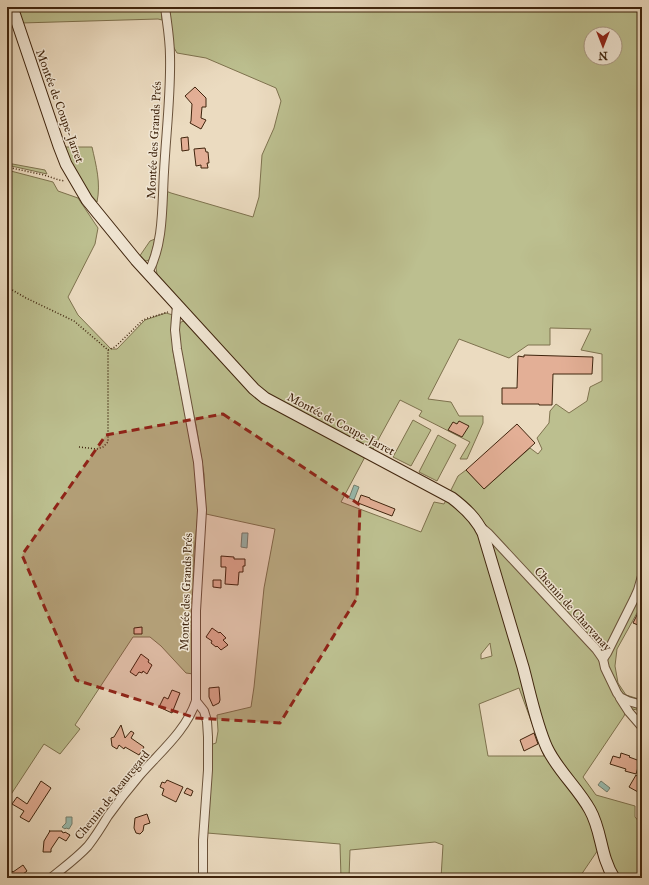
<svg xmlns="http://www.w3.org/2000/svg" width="649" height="885" viewBox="0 0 649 885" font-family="'IM FELL Great Primer',serif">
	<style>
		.green { fill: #bcbf8f; stroke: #7e724e; fill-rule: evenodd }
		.water { fill: #98bbaf; stroke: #747f6e }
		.building { fill: #e3af96; stroke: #3f240d }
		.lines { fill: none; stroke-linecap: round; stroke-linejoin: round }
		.minor-casing { stroke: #6a523a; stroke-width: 10 }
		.secondary-casing { stroke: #3f240d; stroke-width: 13 }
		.path { stroke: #3f240d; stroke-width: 1.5; stroke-dasharray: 1 2; stroke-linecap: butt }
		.minor { stroke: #f2e8d6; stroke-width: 8 }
		.secondary { stroke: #f2e8d6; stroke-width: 11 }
		.marked { fill: #8f2418; fill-opacity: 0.2; stroke: #8f2418; stroke-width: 3; stroke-dasharray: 8 5; stroke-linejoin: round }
		.labels { text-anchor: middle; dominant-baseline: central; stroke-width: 3; stroke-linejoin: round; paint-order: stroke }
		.street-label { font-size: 12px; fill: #3f240d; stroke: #f2e8d6 }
	</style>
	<rect width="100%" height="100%" fill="#ebdbc0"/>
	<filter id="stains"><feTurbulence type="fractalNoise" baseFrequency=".005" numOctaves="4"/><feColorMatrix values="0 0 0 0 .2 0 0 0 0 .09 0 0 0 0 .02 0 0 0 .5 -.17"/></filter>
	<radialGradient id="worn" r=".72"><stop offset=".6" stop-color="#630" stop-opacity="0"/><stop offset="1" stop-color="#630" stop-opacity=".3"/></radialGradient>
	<g class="green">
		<polygon points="15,7 161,7 162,20 158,19 21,23"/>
		<path d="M169 7H642V604L617 649 615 666 618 683 626 695 642 700V711L627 708 624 716 583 777 596 795 635 806V817L642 825V878H618L604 841 579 878H441L443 845 435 842 350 850 349 878H341L340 844 207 833 210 745 216 743 218 731 217 715 251 707 254 687 264 588 275 529 206 514 204 474 196 425 184 374 181 355 179 325 181 322 184 321 188 323 233 373 366 455 341 502 421 532 434 502 444 504 458 476 466 470 484 489 530 448 538 454 542 449 537 438 549 423 550 411 556 404 569 413 587 401 590 387 602 381V354L581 350 591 329 550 328V345H528L509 358 459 339 428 399 451 402 459 416H483V423L467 459H460L470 442 419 416 422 411 400 400 372 451 282 403 260 388 166 287 157 274 156 268 166 191 171 193 253 217 259 197 262 155 274 128 281 101 276 88 206 58 177 53 173 46ZM591 34H615V58H591ZM490 643 492 656 481 659V654ZM519 688 544 756H488L479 704Z"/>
		<path d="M65 147H92C96 165 101 183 97 202L83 186 70 166Z"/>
		<polygon points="7,163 45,170 47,174 7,165"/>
		<polygon points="7,170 53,182 58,191 78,198 98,228 95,244 68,297 78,315 111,349 117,349 145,320 166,313 173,315 173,351 177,374 194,458 197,489 198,514 194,552 193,674 186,673 161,646 150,637 133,637 75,725 80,729 60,754 44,744 8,799 7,798"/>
		<polygon points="155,239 152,252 149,260 146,261 139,257 150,241"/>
		<polygon points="413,420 431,430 411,466 393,457"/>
		<polygon points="438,435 456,445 437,481 419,472"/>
	</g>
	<g class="water">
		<polygon points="354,485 359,487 354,500 349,498"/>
		<polygon points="242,533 248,533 247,548 241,547"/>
		<polygon points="601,781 610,788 607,792 598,785"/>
		<polygon points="66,817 72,817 72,824 69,829 66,828 65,829 62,827 66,823"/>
	</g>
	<g class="building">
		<polygon points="195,87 206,98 206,107 202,107 201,118 206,120 201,129 190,123 191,121 192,104 185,96"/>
		<polygon points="188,137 189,150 182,151 181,138"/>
		<polygon points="205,148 206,152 208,152 209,163 207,163 208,168 201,168 201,165 196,166 194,149"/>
		<polygon points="524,355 593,357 592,374 553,374 552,405 539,405 539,404 502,404 502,388 517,388 518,356 524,357"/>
		<polygon points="459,421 469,426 462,437 448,430 453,422 457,424"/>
		<polygon points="517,424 535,443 484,489 466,470"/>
		<polygon points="361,495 370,498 370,499 395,509 392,516 358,503"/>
		<polygon points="221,556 234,557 234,559 245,559 245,566 243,566 243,572 239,572 238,585 225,584 226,567 221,567"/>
		<polygon points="213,580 221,580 221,588 213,587"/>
		<polygon points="642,605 642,618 638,625 633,623"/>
		<polygon points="142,627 142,634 134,634 134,628"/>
		<polygon points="212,628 219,633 220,632 226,638 223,640 228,645 221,650 217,646 216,647 211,643 212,641 206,637"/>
		<polygon points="141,654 149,660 148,662 152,665 147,674 143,671 142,673 139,672 136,676 130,672"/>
		<polygon points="219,687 220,700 219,703 213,706 209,697 209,688"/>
		<polygon points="172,690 180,693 172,713 159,707 164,697 168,699"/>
		<polygon points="121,725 125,738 131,731 134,733 131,738 144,747 139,755 125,747 124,749 119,745 117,749 112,746 111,738 114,737"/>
		<polygon points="534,733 538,744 524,751 520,740"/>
		<polygon points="621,753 630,756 629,757 640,761 636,774 625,771 626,769 610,764 613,756 620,758"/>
		<polygon points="636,775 641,779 639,783 642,786 638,792 629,787"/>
		<polygon points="167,780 183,787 176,802 162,795 164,789 160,787 162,782 165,783"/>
		<polygon points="41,781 51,788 29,822 20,817 24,811 12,804 17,797 27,804"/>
		<polygon points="187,788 193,791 191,796 184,793"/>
		<polygon points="147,814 150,823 144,825 143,831 140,834 136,833 134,828 135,818"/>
		<polygon points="49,831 62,831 62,832 64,833 65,832 70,835 66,841 59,837 51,849 51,852 43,852 44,841 50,831"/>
		<polygon points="23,865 27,871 18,878 7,878 7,872 11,870 13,872"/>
	</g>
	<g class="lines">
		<g class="minor-casing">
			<g id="minor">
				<path d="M148 273C164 244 162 204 164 172 166 133 171 94 170 56 170 39 167 23 165 7"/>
				<polyline points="481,527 488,533 596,649 603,659 605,668 617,693 620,697 628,701 642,705"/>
				<polyline points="603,659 607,653 634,599 638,590 642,576"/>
				<polyline points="620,698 629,712 642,727"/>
				<polyline points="196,701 204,711 207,721 208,737 208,770 203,840 203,878"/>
				<path d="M51 878C63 868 77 858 88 846 95 837 102 826 108 816 118 802 129 788 140 775 160 752 186 731 196 701V611L202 510 198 462 177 349 175 330 177 305"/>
			</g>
		</g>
		<g class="secondary-casing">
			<path id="secondary" d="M12 7 59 146 66 164 87 200 136 260 254 389 265 398 452 498C465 508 476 518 483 533 496 578 510 622 523 667 530 693 536 724 547 748 558 771 578 788 590 810 602 831 600 856 614 878"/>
		</g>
		<g class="path">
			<polyline points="7,167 44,175 59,180 65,181"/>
			<polyline points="7,287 26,298 74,321 108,350"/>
			<polyline points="108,350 115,347 143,320 148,318 168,312"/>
			<polyline points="79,447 97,449 103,447 108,442 108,350"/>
		</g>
		<use href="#minor" class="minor"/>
		<use href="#secondary" class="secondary"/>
	</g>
	<path class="marked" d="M223 414 360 505 357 598 280 723 196 718 76 680 22 555 106 435Z"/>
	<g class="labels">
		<g class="street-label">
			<text transform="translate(60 106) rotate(70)">Montée de Coupe-Jarret</text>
			<text transform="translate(154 140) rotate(-87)">Montée des Grands Prés</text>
			<text transform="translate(341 424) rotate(28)">Montée de Coupe-Jarret</text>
			<text transform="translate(186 592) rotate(-88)">Montée des Grands Prés</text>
			<text transform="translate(573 609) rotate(48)">Chemin de Charvanay</text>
			<text transform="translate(112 795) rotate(-51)">Chemin de Beauregard</text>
		</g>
	</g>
	<rect width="649" height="885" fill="none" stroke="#ebdbc0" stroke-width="24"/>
	<rect x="8" y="8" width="633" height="869" fill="none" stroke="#3f240d" stroke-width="2"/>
	<rect x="12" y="12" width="625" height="861" fill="none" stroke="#3f240d"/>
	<g transform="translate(603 46) rotate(180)"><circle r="19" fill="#f2e8d6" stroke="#aa9a86"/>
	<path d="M0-3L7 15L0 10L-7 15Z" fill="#8f2418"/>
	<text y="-6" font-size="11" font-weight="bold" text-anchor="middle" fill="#3f240d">N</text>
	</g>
	<rect width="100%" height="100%" filter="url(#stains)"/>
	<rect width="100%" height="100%" fill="url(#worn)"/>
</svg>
